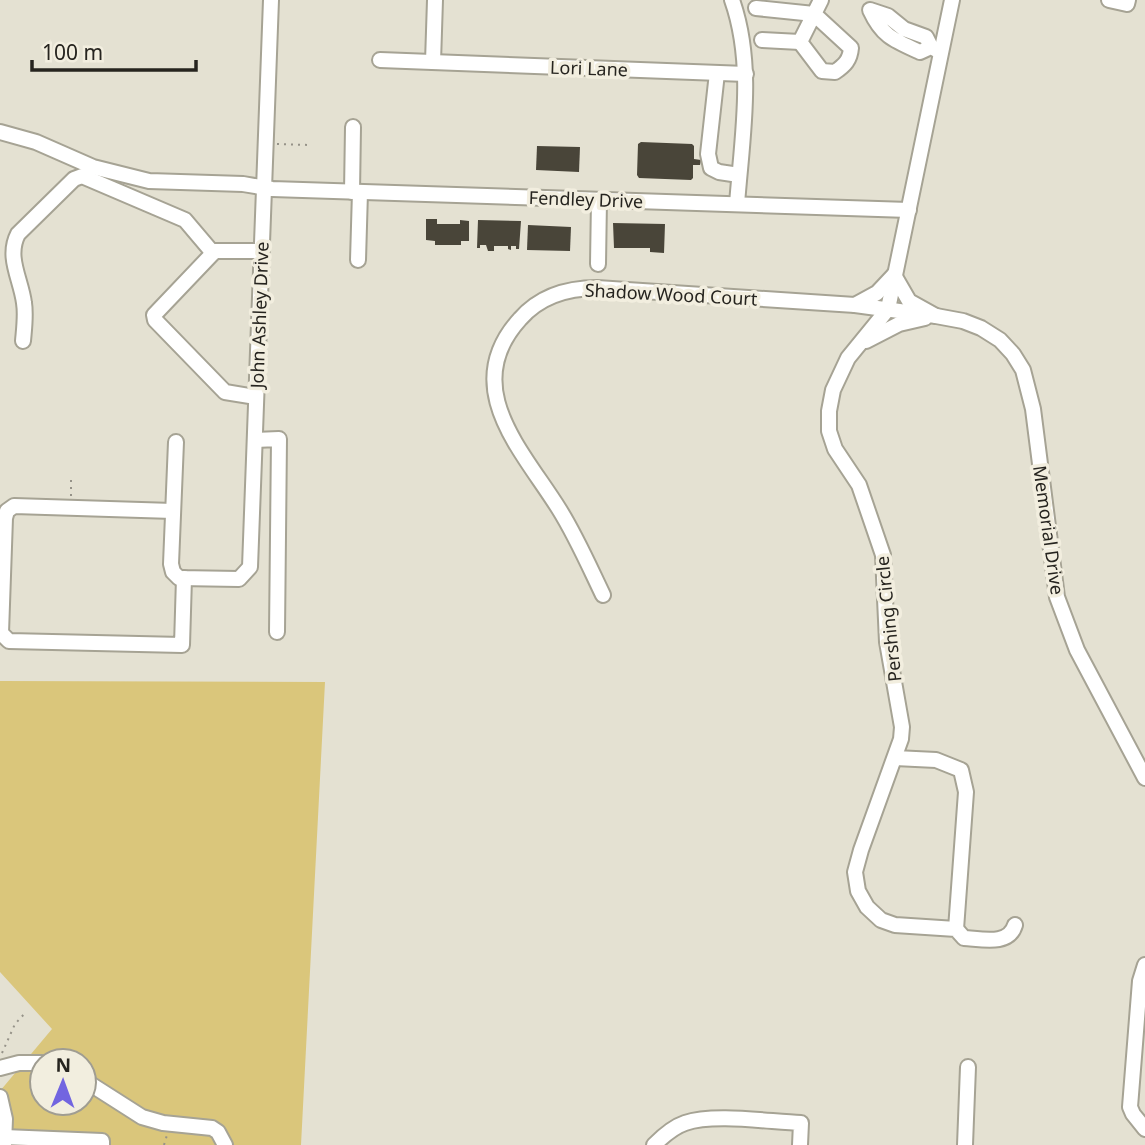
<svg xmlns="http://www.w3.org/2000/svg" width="1145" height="1145" viewBox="0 0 1145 1145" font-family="'Noto Sans',sans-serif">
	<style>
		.green { fill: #dac67b; fill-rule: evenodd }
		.building { fill: #494539 }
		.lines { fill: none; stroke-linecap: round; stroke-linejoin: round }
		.minor-casing { stroke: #a6a394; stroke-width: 18 }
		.path { stroke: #959288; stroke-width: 2; stroke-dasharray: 2 5; stroke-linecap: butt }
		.minor { stroke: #fff; stroke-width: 14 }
		.labels { text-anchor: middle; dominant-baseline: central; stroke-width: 7; stroke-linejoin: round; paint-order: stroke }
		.street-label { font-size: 18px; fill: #26241f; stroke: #f2eedf }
	</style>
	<rect width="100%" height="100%" fill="#e4e1d2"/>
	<path class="green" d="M0 681 325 682 301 1145H0V1091L52 1029 0 972ZM42 1061H84V1103H42Z"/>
	<g class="building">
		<polygon points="641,142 692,144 694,146 694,159 701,160 700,165 693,165 693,178 691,180 639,178 637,175 638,144"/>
		<polygon points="537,146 580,147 579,172 536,170"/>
		<polygon points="426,219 437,219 437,224 460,224 460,220 469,221 469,241 461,241 461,245 435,245 435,241 426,240"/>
		<polygon points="478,220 521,221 519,249 516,249 516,246 511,246 511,250 508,249 508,246 494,246 494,251 488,251 486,245 480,245 480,248 477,248"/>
		<polygon points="613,223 665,224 664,253 650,252 650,248 614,248"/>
		<polygon points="528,225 571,227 570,251 527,250"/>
	</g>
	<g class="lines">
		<g class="minor-casing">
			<g id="minor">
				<path d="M732 0C755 65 742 137 737 204"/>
				<path d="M952 0 888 309 848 358 833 390 829 411V431L835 449 859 485 883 555 887 642 902 727 901 739 861 850 855 872 858 891 867 907 881 920 895 925 956 929 964 938C982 939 1009 946 1015 925"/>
				<polyline points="1109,0 1127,4 1128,0"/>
				<path d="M756 8 814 14 851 48C850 60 845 65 835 72L822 71 800 42 821 0"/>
				<polyline points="762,40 800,42"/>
				<path d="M931 47 920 52C893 40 882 36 870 10L888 16 904 29 926 37 931 47 940 52"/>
				<polyline points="380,60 746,74"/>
				<polyline points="433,62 435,0"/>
				<polyline points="717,73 708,154 711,168 719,172 739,175"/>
				<polyline points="0,132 36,142 93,167 149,181 243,184 272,189 909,210"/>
				<polyline points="352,192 353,127"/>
				<polyline points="358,260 360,192"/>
				<polyline points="598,264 599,200"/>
				<polyline points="894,275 909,301 936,316 963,321 981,328 1000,340 1013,354 1023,370 1033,409 1057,597 1077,650 1145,778"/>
				<polyline points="855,305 877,293 893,276"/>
				<path d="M23 341C24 329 26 315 24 303 21 279 6 257 18 234L74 179 82 176 185 220 213 253"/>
				<polyline points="866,341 899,324 925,318"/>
				<polyline points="256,397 225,392 155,320 154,315 215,251 261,251"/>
				<polyline points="255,440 279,439 277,632"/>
				<polyline points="176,442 171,564 173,572 179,578 239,579 250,567 271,0"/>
				<polyline points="173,511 14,506 7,511 5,518 1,633 9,641 182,645 184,578"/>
				<path d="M603 595C589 566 576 536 559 509 523 451 458 387 520 319 540 296 567 288 597 288L855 305 936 316"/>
				<polyline points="895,758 936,760 961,770 966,792 956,929"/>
				<polyline points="1145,965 1140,981 1130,1107 1133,1114 1145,1129"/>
				<polyline points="0,1068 19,1063 42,1063"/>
				<polyline points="84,1080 142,1117 163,1123 212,1128 218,1132 225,1145"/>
				<polyline points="0,1097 5,1119 4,1144"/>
				<polyline points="4,1137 102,1141 102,1145"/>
				<path d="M654 1145C663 1136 673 1127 685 1123 714 1113 770 1122 801 1123L800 1145"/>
				<polyline points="965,1145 968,1067"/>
			</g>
		</g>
		<g class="path">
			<polyline points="277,144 310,145"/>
			<polyline points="71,496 71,479"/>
			<polyline points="2,1053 15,1024 26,1012"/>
			<polyline points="164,1145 167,1135"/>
		</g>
		<use href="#minor" class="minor"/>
	</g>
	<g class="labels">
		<g class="street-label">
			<text transform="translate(589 68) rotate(2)">Lori Lane</text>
			<text transform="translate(586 199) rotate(2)">Fendley Drive</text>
			<text transform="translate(671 294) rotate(3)">Shadow Wood Court</text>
			<text transform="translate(259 315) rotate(-88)">John Ashley Drive</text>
			<text transform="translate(1049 530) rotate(82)">Memorial Drive</text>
			<text transform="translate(888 619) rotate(-96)">Pershing Circle</text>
		</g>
	</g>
	<g transform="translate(63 1082) rotate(1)"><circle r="33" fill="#f2eedf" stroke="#a09d92" stroke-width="2"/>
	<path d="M0-5L12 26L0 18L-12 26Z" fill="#7265e0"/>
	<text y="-10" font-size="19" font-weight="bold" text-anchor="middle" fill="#26241f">N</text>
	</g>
	<path d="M32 60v10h164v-10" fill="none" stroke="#26241f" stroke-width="3.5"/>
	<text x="42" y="60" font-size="21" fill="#26241f" stroke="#f2eedf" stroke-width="5" paint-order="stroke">100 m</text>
</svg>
